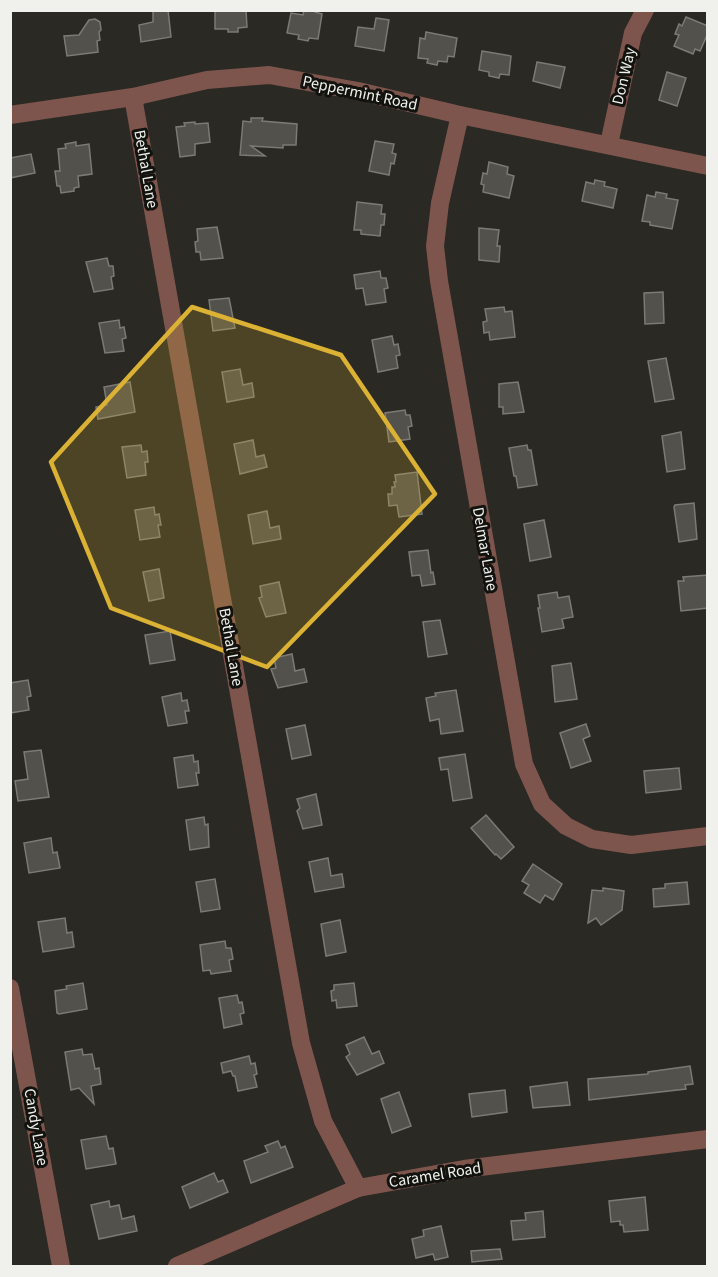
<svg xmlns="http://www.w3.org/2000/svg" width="718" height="1277" viewBox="0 0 718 1277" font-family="'Source Sans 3',sans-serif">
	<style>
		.building { fill: #52514b; stroke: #7b7a74; stroke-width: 1.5 }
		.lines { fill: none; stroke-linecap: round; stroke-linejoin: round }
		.minor { stroke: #7e554d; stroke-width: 18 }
		.marked { fill: #dbb233; fill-opacity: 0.2; stroke: #dbb233; stroke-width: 4.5; stroke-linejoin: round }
		.labels { text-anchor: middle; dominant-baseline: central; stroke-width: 6; stroke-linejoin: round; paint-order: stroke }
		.street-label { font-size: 16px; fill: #f0f0ec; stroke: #12120f }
	</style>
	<rect width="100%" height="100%" fill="#2a2924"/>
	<g class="building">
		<polygon points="153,10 168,10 171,37 141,42 139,25 153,22"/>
		<polygon points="215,10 246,10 247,27 238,28 238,32 228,32 228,29 215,29"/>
		<polygon points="304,10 316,10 315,12 322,14 318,39 309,38 308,41 298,39 299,35 287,33 291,13 303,15"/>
		<polygon points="686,17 708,26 708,33 700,51 695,49 693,54 674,46 679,35 675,34 679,24 682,26"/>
		<polygon points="376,18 389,20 384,51 355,46 358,27 374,29"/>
		<polygon points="95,19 100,22 101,30 99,32 100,40 97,41 98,52 67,56 64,36 79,35 89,20"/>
		<polygon points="426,32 457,38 454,57 448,56 447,62 438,61 437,65 427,63 428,59 418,58 420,38 425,39"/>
		<polygon points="482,51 511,56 509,75 500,74 499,78 489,76 489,72 479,70"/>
		<polygon points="537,62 565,67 560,88 533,81"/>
		<polygon points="667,72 686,78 677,106 659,100"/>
		<polygon points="251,118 263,118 262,121 297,124 296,145 283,145 283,148 251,146 265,156 240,155 243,121 251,122"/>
		<polygon points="195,122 195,124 208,123 210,142 195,144 195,155 180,157 176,127 185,126 184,123"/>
		<polygon points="375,141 394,144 392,153 396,154 394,164 391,163 389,175 369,171"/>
		<polygon points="76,142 76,146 89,144 92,174 78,176 79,187 74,188 74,191 61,193 60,186 57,186 55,171 60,171 58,149 66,148 65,144"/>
		<polygon points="31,154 35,173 10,178 10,158"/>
		<polygon points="489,162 508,167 507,174 514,176 509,198 483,192 484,185 481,184 483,173 487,174"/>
		<polygon points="595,180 605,182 604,186 617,189 613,208 582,201 586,182 594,184"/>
		<polygon points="656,192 667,194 666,198 678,200 672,229 650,225 650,222 642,221 647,195 655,197"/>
		<polygon points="357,202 382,205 381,214 385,214 384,225 381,225 380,236 361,234 361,230 354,230"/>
		<polygon points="217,227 223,258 201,260 200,252 196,252 195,242 198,241 197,229"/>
		<polygon points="479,228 499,230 497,246 500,246 499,262 479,260"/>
		<polygon points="107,258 109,266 113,266 114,276 111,277 113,289 94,292 86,262"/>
		<polygon points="380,271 381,278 386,278 388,288 384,289 386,302 366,305 363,288 356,289 354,275"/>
		<polygon points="663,292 664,323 645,324 644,293"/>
		<polygon points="229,298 235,328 213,331 209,300"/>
		<polygon points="504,307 505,312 512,311 515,337 490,340 489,332 484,333 483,322 487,321 485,309"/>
		<polygon points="119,320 120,328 124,327 126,338 122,339 124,351 105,353 99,323"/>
		<polygon points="392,336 394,345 398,344 400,355 396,356 398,368 378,372 372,340"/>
		<polygon points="666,358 674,399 655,402 648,361"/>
		<polygon points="240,369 243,385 252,383 254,397 227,402 222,372"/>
		<polygon points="130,382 135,412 98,419 96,407 107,405 104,387"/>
		<polygon points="518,382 524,412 503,414 503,407 499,407 499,384"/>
		<polygon points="405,410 406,415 410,415 412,426 408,427 410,439 389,442 385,413"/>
		<polygon points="681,432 685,469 667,472 662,436"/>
		<polygon points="253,440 256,457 264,455 267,467 240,474 234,444"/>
		<polygon points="141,445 142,452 147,451 148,462 145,462 146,475 127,478 122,447"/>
		<polygon points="527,445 528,450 531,450 537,485 518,488 516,476 514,476 509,448"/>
		<polygon points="417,472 422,514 399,517 397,505 389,506 388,494 392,494 392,487 395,487 394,482 396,482 395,475"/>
		<polygon points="694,503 697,539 679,542 674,507 675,505"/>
		<polygon points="154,507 155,515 159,514 161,525 158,525 160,537 140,540 135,510"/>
		<polygon points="267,511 270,528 279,526 281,539 253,544 248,515"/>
		<polygon points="544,520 551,557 530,561 524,524"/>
		<polygon points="428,550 431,573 433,572 435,584 422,586 420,575 412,576 409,552"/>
		<polygon points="159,569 164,598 149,601 143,572"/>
		<polygon points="708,575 708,608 681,611 678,581 684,581 683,577"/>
		<polygon points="279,582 286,613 266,617 259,598 262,597 260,586"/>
		<polygon points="557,592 558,598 569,596 573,617 562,619 564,628 542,632 538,608 540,608 538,595"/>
		<polygon points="440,620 447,654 428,657 423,622"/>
		<polygon points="170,631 175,660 150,664 145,635"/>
		<polygon points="292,654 295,671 304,669 307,682 278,688 271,669 276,668 274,658"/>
		<polygon points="571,663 577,699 555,702 552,666"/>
		<polygon points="28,680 31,696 27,697 29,710 10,713 10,683"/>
		<polygon points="456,690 463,731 441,734 439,719 430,721 426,698 436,696 435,693"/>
		<polygon points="181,693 182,701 187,700 189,711 185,711 187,723 168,726 162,697"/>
		<polygon points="586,724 590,736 583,739 591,761 571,768 560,733"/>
		<polygon points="305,725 311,755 292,759 286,729"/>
		<polygon points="41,750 49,797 18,801 15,781 28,779 24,752"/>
		<polygon points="465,754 472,798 453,801 448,769 441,770 439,758"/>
		<polygon points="193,755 194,762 198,761 199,773 196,773 198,785 178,788 174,758"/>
		<polygon points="679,768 681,789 646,793 644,771"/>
		<polygon points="316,794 322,825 303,829 297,811 300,808 297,799"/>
		<polygon points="486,815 514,847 501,859 496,854 495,855 471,828"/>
		<polygon points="204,817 205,825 208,824 209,847 190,850 186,820"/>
		<polygon points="51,838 53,853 57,852 60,868 29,873 24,843"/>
		<polygon points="328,858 331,876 342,874 344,887 315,892 309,862"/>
		<polygon points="533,864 562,884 553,900 545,895 540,903 524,893 529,885 522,881"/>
		<polygon points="215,879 220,909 201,912 196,882"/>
		<polygon points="687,882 689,904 654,907 653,889 665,888 665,884"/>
		<polygon points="603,888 624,891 622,910 601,925 596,918 588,923 592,890 603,891"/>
		<polygon points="65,918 67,933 72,932 74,947 43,952 38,922"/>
		<polygon points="340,920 346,952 326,956 321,924"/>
		<polygon points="225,941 226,948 231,948 233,959 229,960 231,971 211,974 210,970 203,971 200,945"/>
		<polygon points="83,983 87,1009 59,1014 57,1013 55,991 67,989 66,986"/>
		<polygon points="354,983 357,1006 337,1008 336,1000 332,1001 331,991 334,990 334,985"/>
		<polygon points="237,995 239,1003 242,1002 244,1013 240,1014 242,1024 224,1028 219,998"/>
		<polygon points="364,1037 372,1054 379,1051 384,1063 357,1075 346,1057 350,1054 346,1045"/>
		<polygon points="82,1049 83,1055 92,1054 95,1069 99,1068 101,1084 91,1086 94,1104 79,1088 71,1090 65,1052"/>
		<polygon points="249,1056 251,1064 255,1063 257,1074 254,1075 257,1087 238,1091 235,1076 233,1076 231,1071 223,1073 221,1063"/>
		<polygon points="690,1066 693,1084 685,1085 686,1089 589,1100 588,1079 648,1074 648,1072"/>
		<polygon points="567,1082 570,1105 533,1108 530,1087"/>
		<polygon points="505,1090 507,1112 472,1117 469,1094"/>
		<polygon points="399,1092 411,1126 392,1133 381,1099"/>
		<polygon points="106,1136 109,1149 113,1148 116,1164 86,1169 81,1140"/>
		<polygon points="278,1141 281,1148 285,1146 293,1167 251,1183 244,1161 268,1152 265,1146"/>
		<polygon points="214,1173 218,1182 223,1180 228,1192 190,1208 182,1187"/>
		<polygon points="645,1197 648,1230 624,1232 623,1225 620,1225 620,1221 611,1222 609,1201"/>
		<polygon points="109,1201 110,1207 119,1205 122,1219 134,1216 137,1231 99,1239 91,1205"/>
		<polygon points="543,1211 545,1237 513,1240 511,1221 526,1220 525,1213"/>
		<polygon points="441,1226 448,1257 435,1260 433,1254 416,1258 412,1239 424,1236 423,1230"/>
		<polygon points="500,1249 502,1259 472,1262 471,1251"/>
	</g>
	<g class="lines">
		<g class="minor">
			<polyline points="133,97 301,1043 323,1121 358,1188"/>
			<polyline points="10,115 133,97 207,80 269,75 358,91 460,115 708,166"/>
			<polyline points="460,115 440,203 435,246 439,281 524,764 542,804 566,826 592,839 631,845 708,836"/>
			<polyline points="609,144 633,33 645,10"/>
			<polyline points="10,988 61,1266"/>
			<polyline points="177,1266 358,1188 464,1169 708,1139"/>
		</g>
	</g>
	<path class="marked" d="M192 307 341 355 435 494 267 667 111 608 51 462Z"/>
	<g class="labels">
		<g class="street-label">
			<text transform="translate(624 76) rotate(-77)">Don Way</text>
			<text transform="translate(360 93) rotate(12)">Peppermint Road</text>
			<text transform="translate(146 169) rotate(80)">Bethal Lane</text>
			<text transform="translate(485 549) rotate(80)">Delmar Lane</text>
			<text transform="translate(231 647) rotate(80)">Bethal Lane</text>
			<text transform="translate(36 1127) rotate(80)">Candy Lane</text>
			<text transform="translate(435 1175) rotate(-9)">Caramel Road</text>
		</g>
	</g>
	<rect width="718" height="1277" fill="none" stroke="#f0f0ec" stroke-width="24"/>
</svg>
